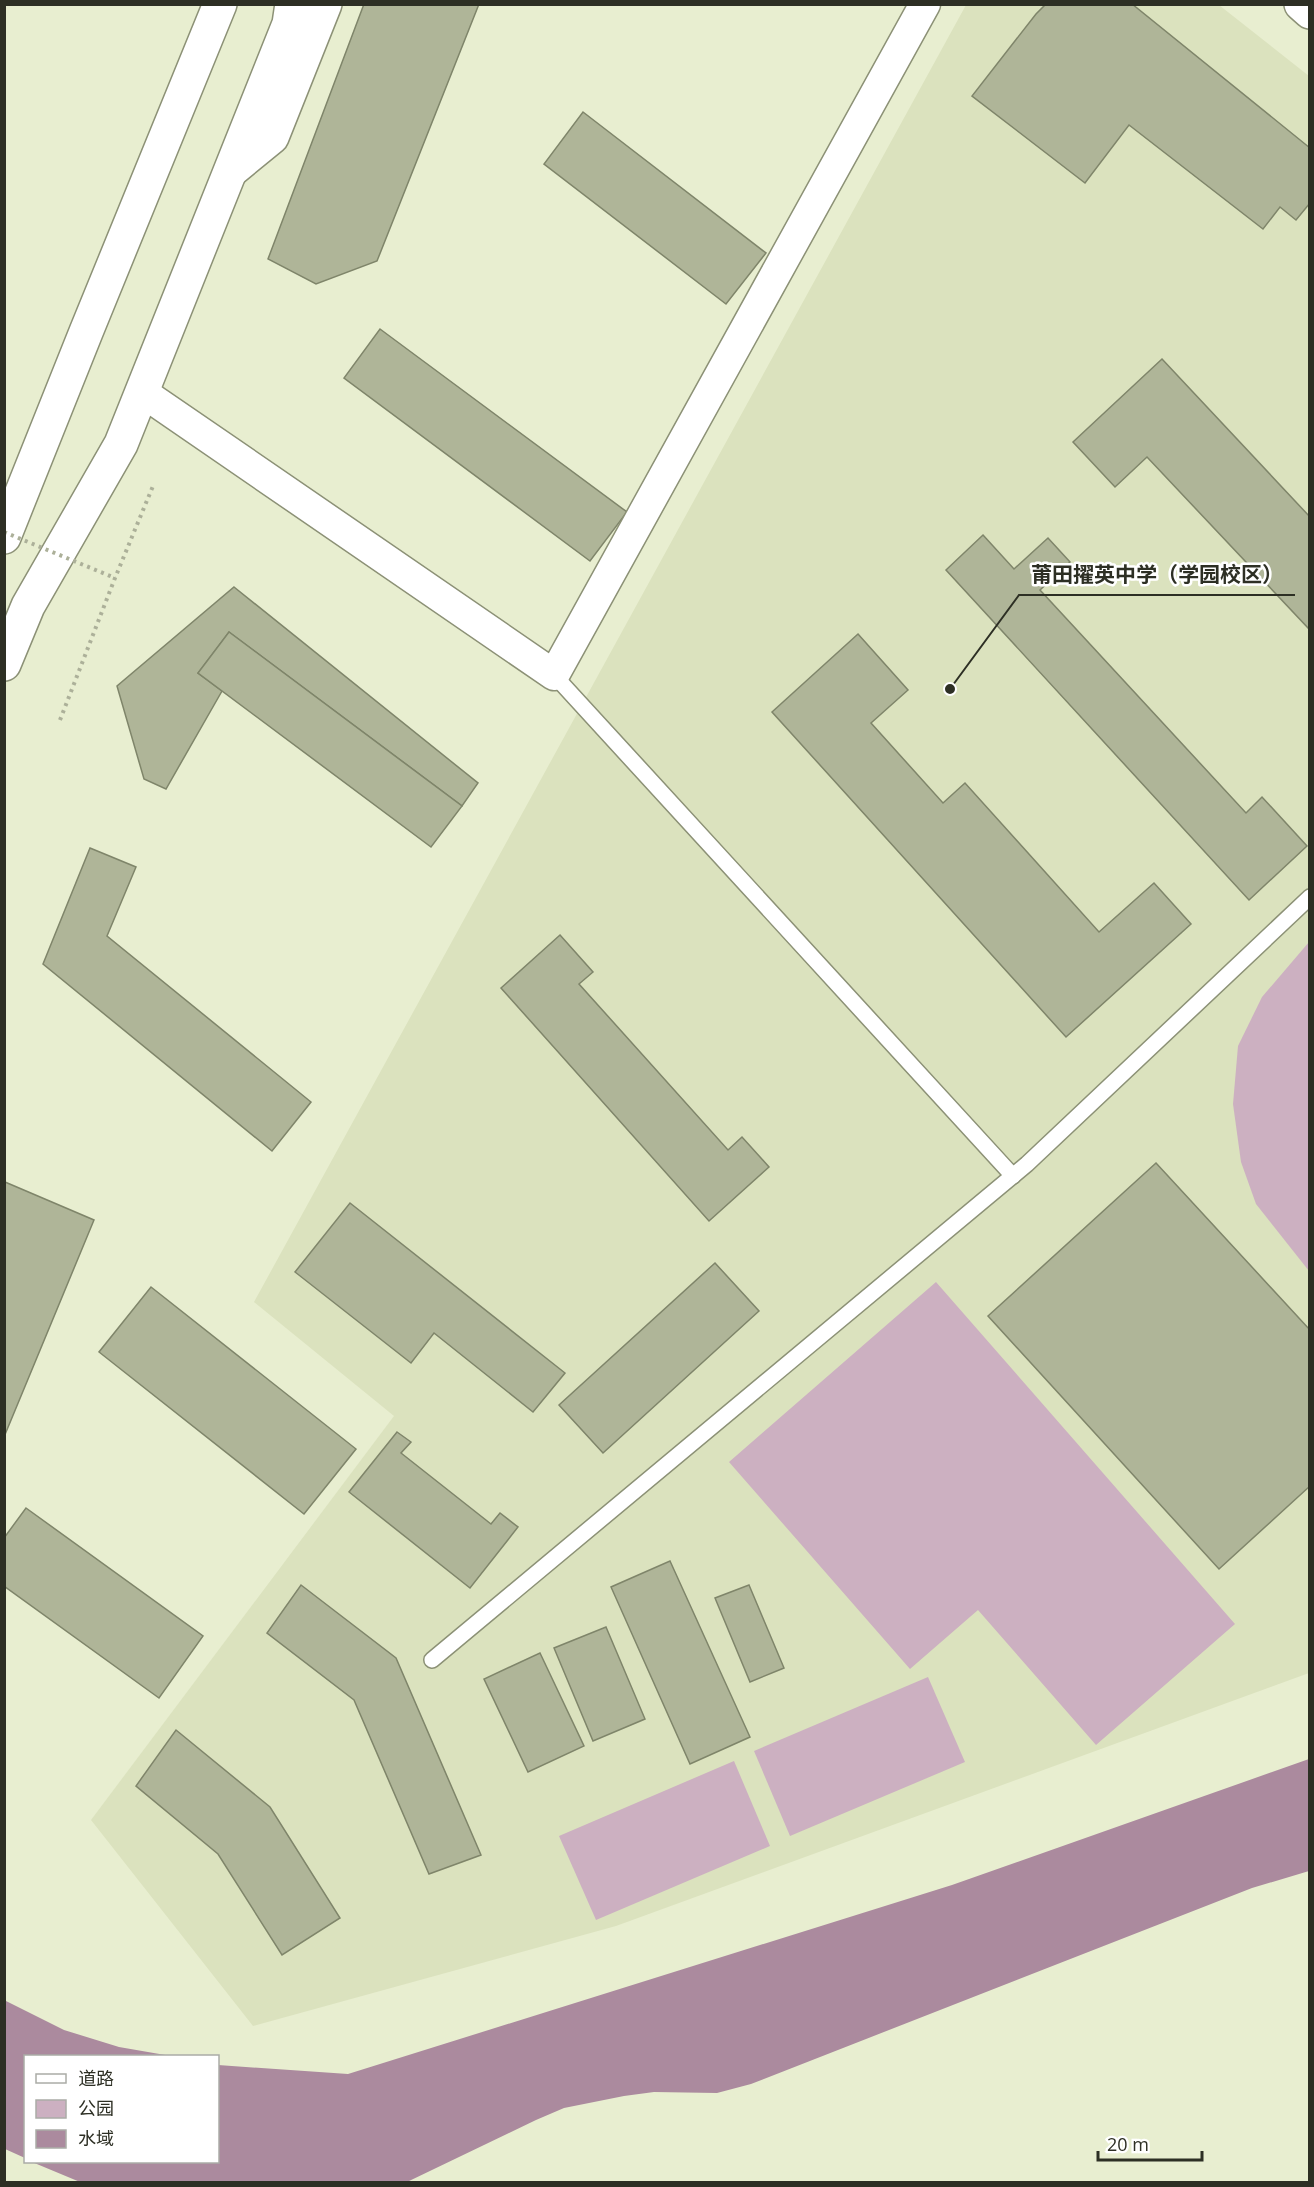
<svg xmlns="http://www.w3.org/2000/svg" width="1314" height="2187" viewBox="0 0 1314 2187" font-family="'Open Sans','Noto Sans SC',sans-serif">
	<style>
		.built { fill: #dbe2be }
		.green { fill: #ccb0c1 }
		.water { fill: #ab8a9e }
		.building { fill: #afb598; stroke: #7f856a; stroke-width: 1.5 }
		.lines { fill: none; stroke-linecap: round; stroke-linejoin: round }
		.service-casing { stroke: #8c9176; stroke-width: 18 }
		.minor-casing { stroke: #8c9176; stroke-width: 33 }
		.secondary-casing { stroke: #8c9176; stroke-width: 36 }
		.path { stroke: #acb099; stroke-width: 4; stroke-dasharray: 3 4.5; stroke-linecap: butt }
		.service { stroke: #fff; stroke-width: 15 }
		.minor { stroke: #fff; stroke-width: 30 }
		.secondary { stroke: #fff; stroke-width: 33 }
		.path-bridge { stroke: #acb099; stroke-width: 4; stroke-dasharray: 3 4.5; stroke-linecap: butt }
		.leader { fill: none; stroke: #2d2f24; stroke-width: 2 }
		.callout-dot { fill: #2d2f24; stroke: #fff; stroke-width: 2 }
		.callout-label { font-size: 21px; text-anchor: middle; font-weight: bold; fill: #2d2f24; stroke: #fff; stroke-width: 5; stroke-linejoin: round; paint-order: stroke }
	</style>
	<rect width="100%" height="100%" fill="#e8eed0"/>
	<polygon class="built" points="966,5 1219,5 1309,76 1309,1673 616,1926 253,2026 91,1820 394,1416 254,1302"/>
	<g class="green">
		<polygon points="1309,942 1309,1271 1256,1204 1241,1162 1233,1104 1238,1046 1262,997"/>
		<polygon points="936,1282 1235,1624 1096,1745 978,1610 910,1669 729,1462"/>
		<polygon points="928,1677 965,1762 790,1836 754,1751"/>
		<polygon points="734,1761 770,1846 596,1920 559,1836"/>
	</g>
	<g class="water">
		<polygon points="1309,1759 1309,1871 1252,1888 751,2084 717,2093 654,2092 624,2096 564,2108 536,2120 407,2182 80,2182 32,2162 218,2162 218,2065 348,2074 952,1885"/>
		<polygon points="4,2000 64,2030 119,2047 171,2056 26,2056 25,2158 5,2149"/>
	</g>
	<g class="building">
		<polygon points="364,4 479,4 377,261 316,284 268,259"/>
		<polygon points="1046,4 1132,4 1310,148 1310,203 1296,220 1280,207 1263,229 1129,125 1085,183 972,96 1036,14"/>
		<polygon points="583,112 766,253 726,304 544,164"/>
		<polygon points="380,329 627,512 590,561 344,378"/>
		<polygon points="1162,359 1310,517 1310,630 1147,457 1115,487 1073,442"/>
		<polygon points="983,535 1014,569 1048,538 1070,562 1040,590 1246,813 1262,797 1307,846 1249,900 946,570"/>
		<polygon points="234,587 478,783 462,806 229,632 198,673 222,691 166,789 144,779 117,686"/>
		<polygon points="229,632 462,806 431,847 198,673"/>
		<polygon points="858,634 908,690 871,723 943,803 965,783 1099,932 1154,883 1191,924 1066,1037 772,712"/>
		<polygon points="90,848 136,867 107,936 311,1102 272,1151 43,964"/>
		<polygon points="560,935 593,972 579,984 728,1150 742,1137 769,1167 709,1221 501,988"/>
		<polygon points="1156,1163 1310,1330 1310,1486 1219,1569 988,1316"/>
		<polygon points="5,1182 94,1220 4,1437 4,1185"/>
		<polygon points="350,1203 565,1373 533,1412 434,1333 411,1363 295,1272"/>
		<polygon points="715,1263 759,1311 603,1453 559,1405"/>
		<polygon points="151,1287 356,1449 304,1514 99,1352"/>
		<polygon points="397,1432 411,1442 401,1453 491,1524 500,1513 518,1527 470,1588 349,1492"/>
		<polygon points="26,1508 203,1636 159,1698 4,1586 4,1538"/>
		<polygon points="670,1561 750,1737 690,1764 611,1587"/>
		<polygon points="301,1585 396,1658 481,1855 429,1874 354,1700 267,1633"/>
		<polygon points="749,1585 784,1668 750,1682 715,1598"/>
		<polygon points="606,1627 645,1719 593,1741 554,1648"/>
		<polygon points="540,1653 584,1746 528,1772 484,1679"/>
		<polygon points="176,1730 270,1807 340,1918 282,1955 218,1854 136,1786"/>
	</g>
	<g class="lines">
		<g class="service-casing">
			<g id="service">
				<polyline points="554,675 1013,1176"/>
				<polyline points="432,1660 1027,1164 1310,897"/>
			</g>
		</g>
		<g class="minor-casing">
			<polyline id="minor" points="142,392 554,675 925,4"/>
		</g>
		<g class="secondary-casing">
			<g id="secondary">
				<polyline points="1301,4 1310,12"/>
				<polyline points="233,169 272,137 325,4"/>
				<polyline points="4,537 86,332 220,4"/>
				<polyline points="4,664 28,606 121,444 289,24 292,4"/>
			</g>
		</g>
		<polyline class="path" points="60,720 115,578 153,486"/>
		<use href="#service" class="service"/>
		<use href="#minor" class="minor"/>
		<use href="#secondary" class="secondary"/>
		<polyline class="path-bridge" points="4,532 115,578"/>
	</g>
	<path class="leader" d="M950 689L1019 595H1295"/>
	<circle class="callout-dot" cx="950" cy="689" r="6"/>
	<g class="callout-label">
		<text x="1157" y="582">莆田擢英中学（学园校区）</text>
	</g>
	<rect width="1314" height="2187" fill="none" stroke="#2d2f24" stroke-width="12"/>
	<rect x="24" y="2055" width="195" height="108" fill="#ffffff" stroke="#abaca7" stroke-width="1.5"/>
	<rect x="36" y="2074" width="30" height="9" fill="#ffffff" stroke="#abaca7" stroke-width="1.5"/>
	<text x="78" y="2085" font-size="18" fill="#2d2f24">道路</text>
	<rect x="36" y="2100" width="30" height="18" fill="#ccb0c1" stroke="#abaca7" stroke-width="1.5"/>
	<text x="78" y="2115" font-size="18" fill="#2d2f24">公园</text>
	<rect x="36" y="2130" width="30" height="18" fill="#ab8a9e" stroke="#abaca7" stroke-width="1.5"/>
	<text x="78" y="2145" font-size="18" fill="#2d2f24">水域</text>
	<path d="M1098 2151v9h104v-9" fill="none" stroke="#2d2f24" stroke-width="3"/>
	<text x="1107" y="2151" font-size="18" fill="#2d2f24" stroke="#ffffff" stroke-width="4.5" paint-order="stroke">20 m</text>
</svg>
